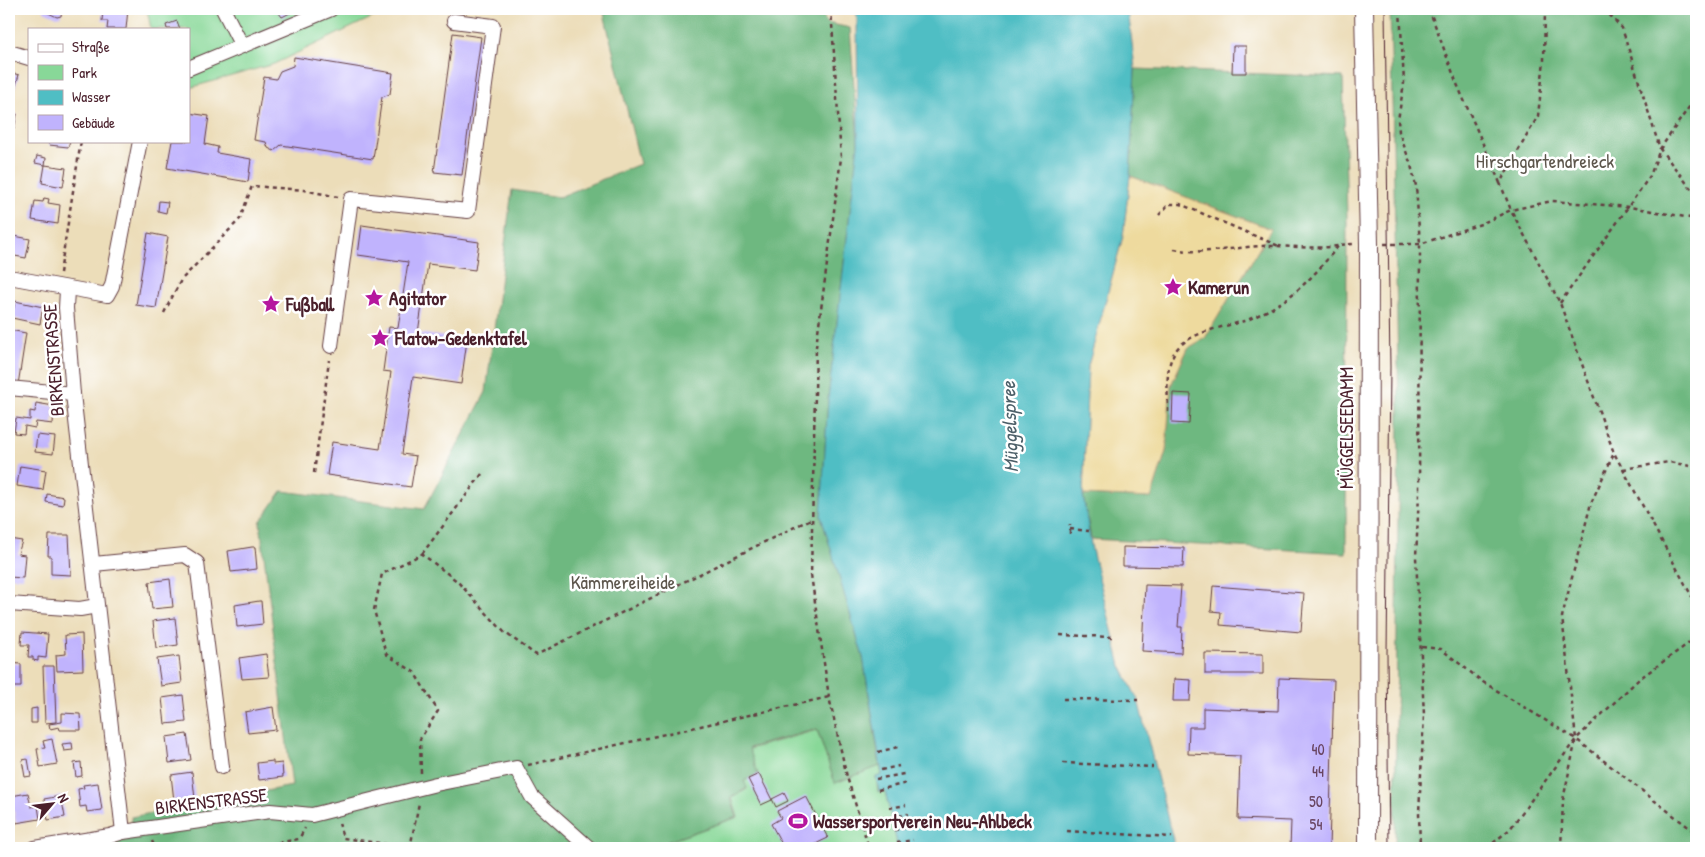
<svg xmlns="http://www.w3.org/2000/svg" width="1705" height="857" viewBox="0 0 1705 857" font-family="'Patrick Hand',sans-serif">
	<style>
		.green { fill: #88d898; stroke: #697c62 }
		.forest { fill: #6eb880; stroke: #5c6c56 }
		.sand { fill: #eeda9e; stroke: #9c7c64 }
		.water { fill: #4fbec4; stroke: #4c6e78 }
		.building { fill: #c0b3fd }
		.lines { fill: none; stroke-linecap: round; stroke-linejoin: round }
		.minor-casing { stroke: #623c40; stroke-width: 16 }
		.major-casing { stroke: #623c40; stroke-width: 20 }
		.path { stroke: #623c40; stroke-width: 2.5; stroke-dasharray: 4 4; stroke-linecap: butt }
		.minor { stroke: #fff; stroke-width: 14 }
		.major { stroke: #fff; stroke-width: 18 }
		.tram { stroke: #4a1f2b; stroke-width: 1 }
		.labels { text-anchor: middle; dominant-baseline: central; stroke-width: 5; stroke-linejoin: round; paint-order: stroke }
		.number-label { font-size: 16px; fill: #684460 }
		.park-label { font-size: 19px; fill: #5d564c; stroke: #fff }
		.poi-label { font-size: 19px; font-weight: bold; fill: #4a1f2b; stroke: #fff; text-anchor: start }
		.street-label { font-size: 19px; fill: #4a1f2b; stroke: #fff }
		.water-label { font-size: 20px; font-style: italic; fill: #4c5f68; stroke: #fff }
	</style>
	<rect width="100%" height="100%" fill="#fff"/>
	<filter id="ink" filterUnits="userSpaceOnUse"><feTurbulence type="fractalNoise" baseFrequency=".02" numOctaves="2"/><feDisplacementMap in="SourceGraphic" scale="10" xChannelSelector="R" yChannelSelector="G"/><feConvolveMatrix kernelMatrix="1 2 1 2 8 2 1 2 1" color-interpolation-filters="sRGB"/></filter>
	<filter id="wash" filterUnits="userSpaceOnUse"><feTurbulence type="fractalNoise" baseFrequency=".0096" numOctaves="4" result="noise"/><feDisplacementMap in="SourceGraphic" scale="20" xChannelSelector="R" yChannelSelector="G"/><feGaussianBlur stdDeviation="1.12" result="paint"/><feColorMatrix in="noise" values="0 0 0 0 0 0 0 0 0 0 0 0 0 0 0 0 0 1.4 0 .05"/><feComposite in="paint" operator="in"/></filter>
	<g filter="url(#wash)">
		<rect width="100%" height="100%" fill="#ecddb9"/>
		<g class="green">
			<polygon points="147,9 390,9 274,64 189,88 189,29 151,29"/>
			<polygon points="817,730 835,783 880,766 882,775 876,777 878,792 885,791 898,848 650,848 738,817 732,798 747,789 744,781 758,774 749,749"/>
		</g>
		<g class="forest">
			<polygon points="603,9 819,9 827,23 850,28 858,144 828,399 821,516 863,657 880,766 835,783 817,729 749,748 758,774 744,781 747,788 731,798 737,817 649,848 76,848 133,837 131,817 292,786 260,522 282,491 424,509 486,392 512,190 559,197 640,164"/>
			<polygon points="1390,9 1696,9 1696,848 1400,848 1395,844 1399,410"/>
			<polygon points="1135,69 1343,77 1347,217 1346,553 1091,539 1083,495 1151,498 1166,451 1171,385 1188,348 1205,338 1271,229 1130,176"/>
		</g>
		<polygon class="sand" points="1130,176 1271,229 1205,338 1188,348 1171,385 1166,451 1151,498 1083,495 1088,366 1123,236"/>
		<polygon class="water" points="854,9 1128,9 1135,69 1130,176 1123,236 1088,366 1083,495 1092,550 1121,666 1138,700 1175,848 898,848 885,791 879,792 876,777 882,775 863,657 821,516 828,399 858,144 857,17"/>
		<g id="blocks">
			<g class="building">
				<polygon points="44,9 62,9 61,16 57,17 44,11"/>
				<polygon points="103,9 128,9 126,29 107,29 108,21 102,21"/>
				<polygon points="276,9 298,9 282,17"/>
				<polygon points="177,21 180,29 167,29 166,25"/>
				<polygon points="453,33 481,37 462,175 434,172"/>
				<polygon points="1233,46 1246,46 1246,73 1232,73"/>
				<polygon points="294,57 393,73 390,94 382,97 373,159 281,145 274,151 268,148 266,142 254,140 264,77 276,79 280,71 293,66"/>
				<polygon points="9,72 19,75 13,94 9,93"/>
				<polygon points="11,113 17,114 14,129 9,128"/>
				<polygon points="189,113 209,116 205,144 218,147 217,153 251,159 248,182 167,168 172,141 189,141"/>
				<polygon points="49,141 70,141 68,147 49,145"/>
				<polygon points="37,156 46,158 45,165 35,163"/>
				<polygon points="45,165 66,168 63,187 42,183"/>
				<polygon points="44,198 49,199 48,203 60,205 58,224 32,220 35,201 43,202"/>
				<polygon points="159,201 168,202 166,213 158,211"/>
				<polygon points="362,225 479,242 475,270 428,264 418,333 467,340 461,384 413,377 402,454 416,456 411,487 327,475 332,442 380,449 391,372 383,371 389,327 398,328 408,262 358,255"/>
				<polygon points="148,233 168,237 156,308 136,305"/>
				<polygon points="9,235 30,239 26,258 9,255"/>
				<polygon points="15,301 43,307 40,324 12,318"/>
				<polygon points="9,330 26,333 18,385 9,383"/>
				<polygon points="1173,393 1191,394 1189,424 1172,423"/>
				<polygon points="36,403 54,406 53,424 36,422 35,428 25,426 24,434 14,433 16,418 30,420 30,411 35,412"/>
				<polygon points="37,435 55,437 53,454 35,452"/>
				<polygon points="20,466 46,470 43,490 17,486"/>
				<polygon points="47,494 64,497 63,505 46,502"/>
				<polygon points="49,535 69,535 71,575 51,574 51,556 48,556"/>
				<polygon points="9,539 22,541 18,554 25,555 23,578 9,577"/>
				<polygon points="252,547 255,547 257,569 231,572 228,551"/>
				<polygon points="1123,547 1184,548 1183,567 1123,566"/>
				<polygon points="170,579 173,607 152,609 149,582"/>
				<polygon points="1145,585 1181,586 1178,627 1182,627 1181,653 1142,651"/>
				<polygon points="1213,586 1304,593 1301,632 1220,625 1221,612 1211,611"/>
				<polygon points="259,601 261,601 263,624 237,627 235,605"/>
				<polygon points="175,618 178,645 156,648 153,621"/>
				<polygon points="9,631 13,631 12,646 9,645"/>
				<polygon points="22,632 48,634 46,658 38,657 38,661 33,660 33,657 28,657 29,645 21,645"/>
				<polygon points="82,634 83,670 57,671 56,655 66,654 65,635"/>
				<polygon points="1205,653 1263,654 1263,674 1205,674"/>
				<polygon points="266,654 269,677 242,679 239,658"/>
				<polygon points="179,656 182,683 161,686 157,659"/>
				<polygon points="9,663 21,664 21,687 9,687"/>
				<polygon points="43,666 54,666 56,722 45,723"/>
				<polygon points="1279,678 1334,680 1329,848 1290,848 1291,821 1238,819 1240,756 1188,754 1189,727 1203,727 1203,708 1278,711"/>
				<polygon points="1174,679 1191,680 1190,701 1173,701"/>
				<polygon points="183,695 186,722 165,724 162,698"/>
				<polygon points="273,707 276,730 248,733 245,712"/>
				<polygon points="37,708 37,723 31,723 31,709"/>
				<polygon points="62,713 80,714 81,730 60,730 59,727 50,729 49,724 62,722"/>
				<polygon points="187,734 191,760 169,763 166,737"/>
				<polygon points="52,739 57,764 40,767 37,749 45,748 43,741"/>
				<polygon points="72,743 73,750 64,751 62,744"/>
				<polygon points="28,759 31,776 25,777 22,760"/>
				<polygon points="273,761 273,764 282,763 283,777 259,780 257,763"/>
				<polygon points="81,762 82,776 76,777 74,763"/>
				<polygon points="192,772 195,799 174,801 171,775"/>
				<polygon points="759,774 772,800 761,805 748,779"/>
				<polygon points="98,783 102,810 87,812 86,806 80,807 78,789 84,788 83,785"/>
				<polygon points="28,793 31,807 38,806 40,819 16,823 11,796"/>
				<polygon points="784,793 788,801 776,807 772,799"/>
				<polygon points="61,796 65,817 48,820 44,799"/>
				<polygon points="806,796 828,838 807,848 784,848 771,824 781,818 777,811"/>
			</g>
		</g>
	</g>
	<g filter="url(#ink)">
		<use href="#blocks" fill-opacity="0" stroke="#623c40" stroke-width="1"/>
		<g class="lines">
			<g class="minor-casing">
				<g id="minor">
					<polyline points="223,9 242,46"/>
					<polyline points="9,52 29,58"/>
					<polyline points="189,68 331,9"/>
					<polyline points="9,277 107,295 112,286 140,141"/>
					<polyline points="67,290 66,308 73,394 123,832"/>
					<polyline points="331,346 351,199 468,211 493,26 454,21"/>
					<polyline points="9,388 73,394"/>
					<polyline points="94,564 185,555 197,563 222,767"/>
					<polyline points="9,604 80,609 97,606"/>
					<polyline points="35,848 110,836 123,832 270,811 312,815 436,784 516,768 532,797 589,848"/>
				</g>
			</g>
			<g class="major-casing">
				<polyline id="major" points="1364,9 1369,244 1368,848"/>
			</g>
			<g class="path">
				<polyline points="831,9 841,158 816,347 811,575 829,697 847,777 869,848"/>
				<polyline points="1400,9 1404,83 1398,120 1399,132 1411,165 1416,186 1420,244 1419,494 1416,557 1424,715 1419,813 1420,848"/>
				<polyline points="1429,9 1457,84 1500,183"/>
				<polyline points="1545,9 1544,60 1538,116 1500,183 1511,210 1560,303 1614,453 1696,604"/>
				<polyline points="1604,9 1622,28 1660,149 1696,195"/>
				<polyline points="1159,215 1169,204 1180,204 1281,247"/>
				<polyline points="1384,244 1420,244 1481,224 1511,210 1552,201 1630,207 1696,219"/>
				<path d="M1174 249C1206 255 1228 248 1260 246 1286 245 1311 250 1338 246"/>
				<polyline points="60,273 81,141"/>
				<polyline points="1560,303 1650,176 1660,149 1696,97"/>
				<polyline points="164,313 181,280 240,219 252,186 304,190 338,197"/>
				<path d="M1168 412C1168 394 1165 371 1173 355 1185 332 1222 328 1244 321 1254 318 1264 312 1272 308 1300 292 1319 270 1339 245L1353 244"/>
				<polyline points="1623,469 1669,462 1696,467"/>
				<polyline points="314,473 329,360"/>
				<polyline points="1070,529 1089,531"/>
				<polyline points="1070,534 1070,524"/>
				<polyline points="422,554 482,474"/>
				<polyline points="1060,635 1114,637"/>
				<polyline points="1422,647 1441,649 1483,682 1576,739 1696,833"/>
				<polyline points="1063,699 1138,700"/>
				<polyline points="878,752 898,747"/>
				<polyline points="1063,763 1153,767"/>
				<polyline points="528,765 829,697"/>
				<polyline points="881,770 899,766"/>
				<polyline points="421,773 420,739 438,711 414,672 386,654 374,610 382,574 422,554 457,581 504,632 536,655 811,519"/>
				<polyline points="876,779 904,774"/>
				<polyline points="878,790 907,783"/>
				<polyline points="889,808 906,805"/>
				<polyline points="891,818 908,814"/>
				<polyline points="339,823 343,838 414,848"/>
				<polyline points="894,830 914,826"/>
				<polyline points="1067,831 1172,837"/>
				<polyline points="152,841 155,848"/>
				<polyline points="897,843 913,840"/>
				<polyline points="247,848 299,839 305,828"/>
				<polyline points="410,848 419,803"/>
				<polyline points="914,848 915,848"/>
				<polyline points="1487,848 1510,829 1576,739 1639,679 1696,638"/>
				<polyline points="1561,848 1563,800 1576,739 1562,617 1591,503 1614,453"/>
			</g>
			<use href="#minor" class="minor"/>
			<use href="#major" class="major"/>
			<polyline class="tram" points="1385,9 1390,367 1387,654 1389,848"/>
		</g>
	</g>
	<defs>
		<g id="sight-bare" transform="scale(1.5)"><path d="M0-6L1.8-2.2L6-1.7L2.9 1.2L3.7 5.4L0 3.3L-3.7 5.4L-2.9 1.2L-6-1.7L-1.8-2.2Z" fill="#b5179e" stroke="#fff" stroke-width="2.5" paint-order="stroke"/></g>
		<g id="stadium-bare" transform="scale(1.5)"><path d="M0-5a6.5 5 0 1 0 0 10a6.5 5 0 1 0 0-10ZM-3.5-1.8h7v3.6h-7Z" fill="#b5179e" stroke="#fff" stroke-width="2.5" paint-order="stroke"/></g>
	</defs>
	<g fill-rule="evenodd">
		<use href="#sight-bare" x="1173" y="287"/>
		<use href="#sight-bare" x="374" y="298"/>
		<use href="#sight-bare" x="271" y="304"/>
		<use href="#sight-bare" x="380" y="338"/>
		<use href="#stadium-bare" x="798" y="821"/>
	</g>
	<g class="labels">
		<g class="number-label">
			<text x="1318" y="749">40</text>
			<text x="1318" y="771">44</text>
			<text x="1316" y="801">50</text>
			<text x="1316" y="824">54</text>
		</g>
		<g class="park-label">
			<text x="1545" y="161">Hirschgartendreieck</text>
			<text x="623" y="582">Kämmereiheide</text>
		</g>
		<g class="poi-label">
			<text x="1188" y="287">Kamerun</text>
			<text x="389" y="298">Agitator</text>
			<text x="286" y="304">Fußball</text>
			<text x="395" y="338">Flatow-Gedenktafel</text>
			<text x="813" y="821">Wassersportverein Neu-Ahlbeck</text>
		</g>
		<g class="street-label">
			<text transform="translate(53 360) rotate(-94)">BIRKENSTRASSE</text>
			<text transform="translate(1346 428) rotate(-90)">MÜGGELSEEDAMM</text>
			<text transform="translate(211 801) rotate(-7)">BIRKENSTRASSE</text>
		</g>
		<g class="water-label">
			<text transform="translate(1009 427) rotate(-92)">Müggelspree</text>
		</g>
	</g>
	<rect width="1705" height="857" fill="none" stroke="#fff" stroke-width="30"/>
	<rect x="28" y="28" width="162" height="115" fill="#ffffff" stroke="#b7a5aa"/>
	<rect x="38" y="44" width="25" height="8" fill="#ffffff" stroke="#b7a5aa"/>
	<text x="72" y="52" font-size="15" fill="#4a1f2b">Straße</text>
	<rect x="38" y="65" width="25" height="15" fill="#88d898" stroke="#b7a5aa"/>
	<text x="72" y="78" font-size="15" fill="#4a1f2b">Park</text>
	<rect x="38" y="90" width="25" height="15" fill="#4fbec4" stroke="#b7a5aa"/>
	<text x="72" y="102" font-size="15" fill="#4a1f2b">Wasser</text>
	<rect x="38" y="115" width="25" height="15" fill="#c0b3fd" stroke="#b7a5aa"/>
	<text x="72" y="128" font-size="15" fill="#4a1f2b">Gebäude</text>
	<g transform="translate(52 804) rotate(62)" stroke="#ffffff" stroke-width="4" paint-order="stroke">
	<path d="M0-4L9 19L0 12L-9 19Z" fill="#4a1f2b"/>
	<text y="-8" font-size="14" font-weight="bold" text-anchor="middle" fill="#4a1f2b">N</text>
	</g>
</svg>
